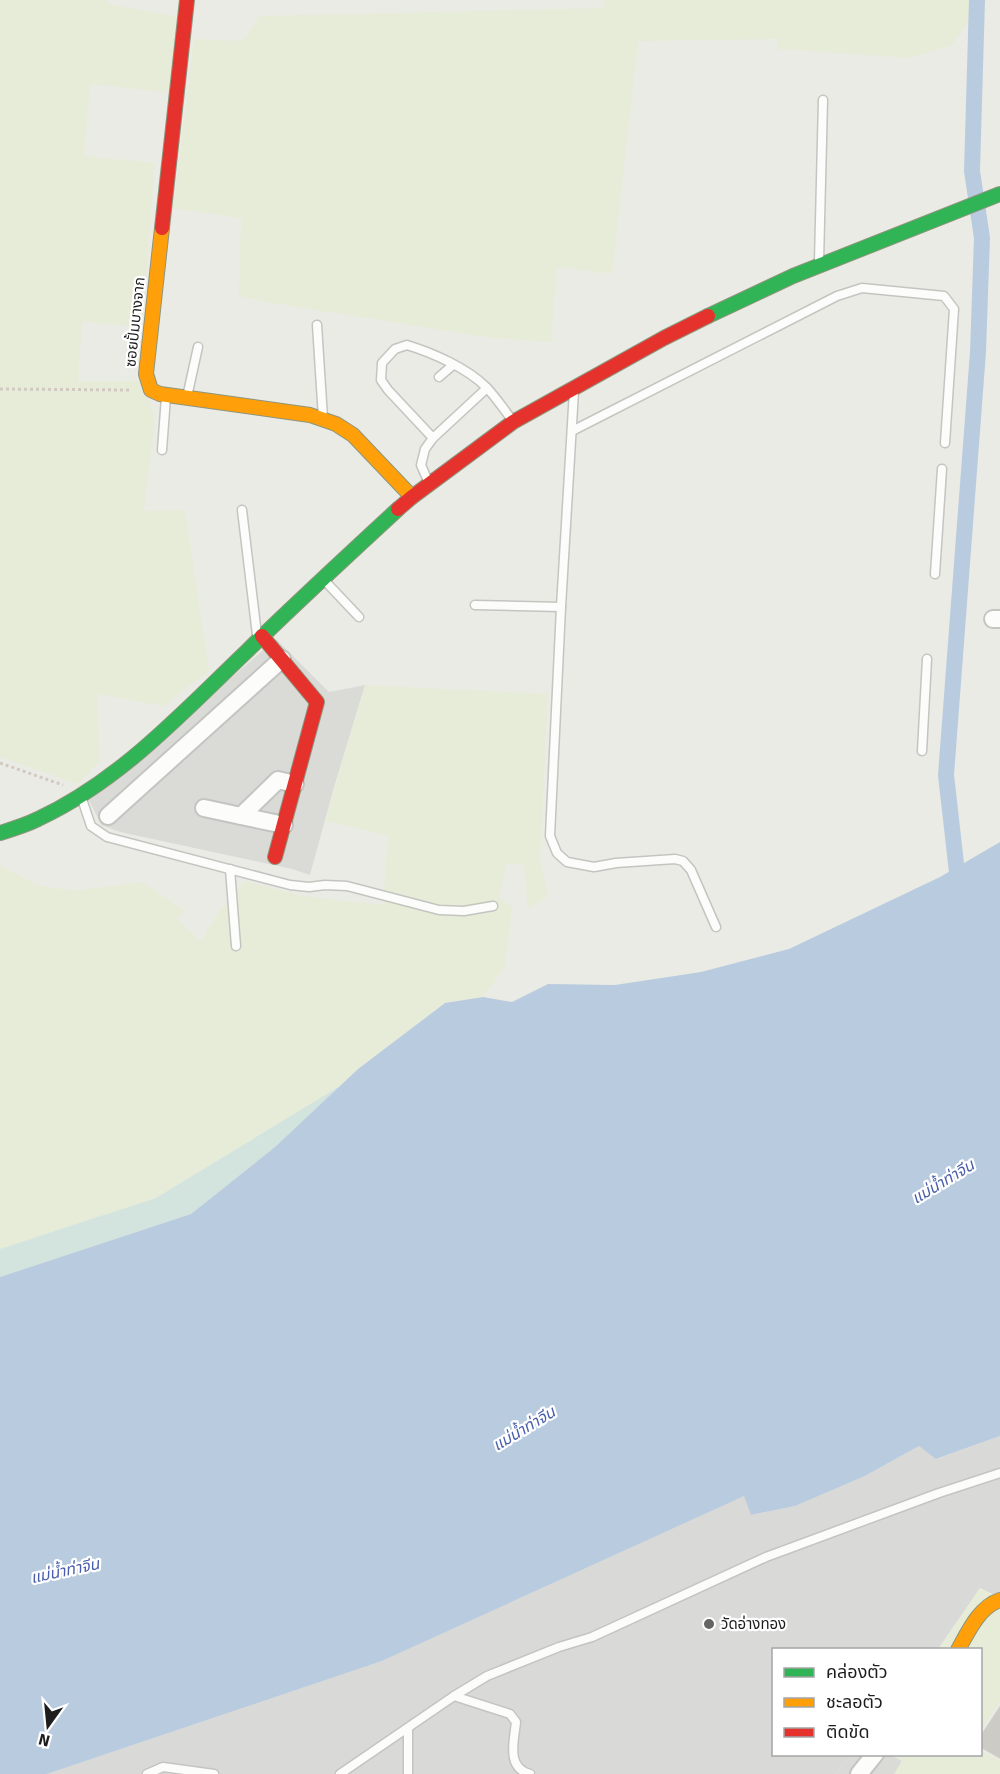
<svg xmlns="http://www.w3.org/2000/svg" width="1000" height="1774" viewBox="0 0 1000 1774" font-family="Signika,'Noto Sans Thai',sans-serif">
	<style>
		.residential { fill: #dadad7 }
		.religious { fill: #d9d9d7 }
		.farmland { fill: #e6ecd8 }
		.wetland { fill: #d3e3dd }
		.water { fill: #b9ccdf }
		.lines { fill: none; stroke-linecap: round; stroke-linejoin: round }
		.canal { stroke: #b9ccdf; stroke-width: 16 }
		.building { fill: #cccbc6; stroke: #cecdc6; stroke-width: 1.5 }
		.lane-casing { stroke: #c4c4c1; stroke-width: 11 }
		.street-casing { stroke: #c4c4c1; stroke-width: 20 }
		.fast-casing { stroke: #8d957d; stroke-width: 16 }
		.slow-casing { stroke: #8d957d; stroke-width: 16 }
		.jam-casing { stroke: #8d957d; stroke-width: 16 }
		.path { stroke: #d2c9c3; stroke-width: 3; stroke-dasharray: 3 3; stroke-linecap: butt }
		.lane { stroke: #fcfcfb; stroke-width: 8 }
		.street { stroke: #fcfcfb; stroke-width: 16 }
		.fast { stroke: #30b455; stroke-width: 14 }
		.slow { stroke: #ff9f0a; stroke-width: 14 }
		.jam { stroke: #e5322d; stroke-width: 14 }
		.poi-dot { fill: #656563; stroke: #fff; stroke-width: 2 }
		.labels { text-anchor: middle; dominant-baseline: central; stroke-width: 4.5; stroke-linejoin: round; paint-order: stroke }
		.street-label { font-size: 15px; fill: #1d1d1d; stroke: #fff }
		.poi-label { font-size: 15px; fill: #1d1d1d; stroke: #fff; text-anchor: start }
		.water-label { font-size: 16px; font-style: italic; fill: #4a5fab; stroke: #fff }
	</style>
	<rect width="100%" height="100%" fill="#ebebe5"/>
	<g class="residential">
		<polygon points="276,639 329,692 365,685 334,787 310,875 292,869 120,832 101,825 89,800"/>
		<polygon points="850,1755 891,1755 902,1761 894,1774 835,1774"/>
	</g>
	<polygon class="religious" points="1000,1436 1000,1598 980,1588 938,1649 774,1650 774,1754 850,1755 835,1774 47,1774 382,1661 745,1495 751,1515 795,1506 865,1476 919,1446 937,1459"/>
	<g class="farmland">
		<polygon points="0,0 108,0 108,4 179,17 171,93 90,84 84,156 155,163 142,328 82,321 78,381 141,381 155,418 144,511 185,510 209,671 163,706 98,694 99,762 78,784 0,757"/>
		<polygon points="605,0 976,0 976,10 952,45 910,58 778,49 777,39 638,41 612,274 557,267 551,342 492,338 266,302 239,296 241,218 173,208 194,39 243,41 259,16 603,8"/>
		<polygon points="365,685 548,694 540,861 548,896 528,909 524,864 507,864 499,898 512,906 505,967 483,997 445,1003 358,1069 340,1086 156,1198 0,1249 0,865 37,885 73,891 143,882 185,911 177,919 201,942 216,916 245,881 302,896 383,905 388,835 325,821"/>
		<polygon points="980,1588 1000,1598 1000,1701 981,1730 980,1650 938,1650"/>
		<polygon points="981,1751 1000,1761 1000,1774 894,1774 902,1761 891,1755 980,1754"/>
	</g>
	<polygon class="wetland" points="340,1086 275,1147 191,1214 0,1277 0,1249 156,1198"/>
	<polygon class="water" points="1000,842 1000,1436 936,1459 919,1446 865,1476 795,1506 751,1515 744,1496 382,1661 47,1774 0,1774 0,1277 191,1214 275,1147 358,1069 445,1003 483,997 512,1002 548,984 615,985 701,972 789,949 940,877"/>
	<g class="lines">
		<polyline class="canal" points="959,890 946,775 978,352 982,238 972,171 977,0"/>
	</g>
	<polygon class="building" points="1000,1707 1000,1758 981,1747 981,1736"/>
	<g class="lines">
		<g class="lane-casing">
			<g id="lane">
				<polyline points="819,262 823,100"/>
				<polyline points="317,325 323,418"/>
				<polyline points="439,377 453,365"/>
				<polyline points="574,391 561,607 550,836 557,853 567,862 594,867 616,863 675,859 683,861 691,870 716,927"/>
				<polyline points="187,397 198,347"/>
				<polyline points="572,431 837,296 862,288 944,296 954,309 945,443"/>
				<path d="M433 438 388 390 381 380 382 363 395 349 407 345C433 353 467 368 486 387 496 397 504 410 513 421"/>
				<polyline points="162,450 166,397"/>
				<polyline points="428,481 421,465 425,449 433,438 487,388"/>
				<polyline points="242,510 257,635"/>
				<polyline points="935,574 942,469"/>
				<polyline points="324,580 359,617"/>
				<polyline points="475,605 561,607"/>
				<polyline points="922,751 927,659"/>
				<polyline points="82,799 91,826 107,837 290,885 309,887 325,885 347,886 439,910 464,911 493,906"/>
				<polyline points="230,869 236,946"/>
				<path d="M454 1696 510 1714 516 1722C514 1741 506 1768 530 1774"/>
				<polyline points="408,1728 408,1774"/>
				<polyline points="147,1774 163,1767 214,1774"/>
				<polyline points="340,1774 454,1696 487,1676 559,1647 592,1637 766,1557 939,1493 1000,1473"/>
			</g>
		</g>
		<g class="street-casing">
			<g id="street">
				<polyline points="993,619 1000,619"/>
				<polyline points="204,808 241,816 278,780 295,784"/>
				<polyline points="108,816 282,659"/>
				<polyline points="241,816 284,825"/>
				<polyline points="859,1774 875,1754"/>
			</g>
		</g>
		<g class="fast-casing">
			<g id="fast">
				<polyline points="708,316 793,276 1000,194"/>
				<path d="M0 833C13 829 26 825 38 819 120 781 182 713 246 652 296 603 347 556 398 509"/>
			</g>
		</g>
		<g class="slow-casing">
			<g id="slow">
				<polyline points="162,228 146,374 151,390 160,394 310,415 336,424 353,435 412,497"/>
				<path d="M958 1650C968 1632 979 1607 1000 1600"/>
			</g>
		</g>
		<g class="jam-casing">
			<g id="jam">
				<polyline points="162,228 187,0"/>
				<polyline points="398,509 412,497 513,422 664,338 708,316"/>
				<polyline points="262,636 317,702 275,857"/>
			</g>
		</g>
		<g class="path">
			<polyline points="0,389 130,390"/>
			<polyline points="0,763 63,785"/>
		</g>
		<use href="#lane" class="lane"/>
		<use href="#street" class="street"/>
		<use href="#fast" class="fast"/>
		<use href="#slow" class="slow"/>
		<use href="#jam" class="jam"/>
	</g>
	<circle class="poi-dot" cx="709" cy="1624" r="6"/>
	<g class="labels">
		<g class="street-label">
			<text transform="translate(135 322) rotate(-84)">ซอยปั้มบางจาก</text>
		</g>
		<g class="poi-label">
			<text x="721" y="1624">วัดอ่างทอง</text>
		</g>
		<g class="water-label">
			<text transform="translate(943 1182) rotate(-31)">แม่น้ำท่าจีน</text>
			<text transform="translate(524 1429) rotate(-31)">แม่น้ำท่าจีน</text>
			<text transform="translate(65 1571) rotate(-12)">แม่น้ำท่าจีน</text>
		</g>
	</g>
	<rect x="772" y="1648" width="210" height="108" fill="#ffffff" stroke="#a5a5a5" stroke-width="1.5"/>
	<rect x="784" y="1668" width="30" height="9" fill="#30b455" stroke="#a5a5a5" stroke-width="1.5"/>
	<text x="826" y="1678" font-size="18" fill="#1d1d1d">คล่องตัว</text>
	<rect x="784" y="1698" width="30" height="9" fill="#ff9f0a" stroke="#a5a5a5" stroke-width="1.5"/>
	<text x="826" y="1708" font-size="18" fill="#1d1d1d">ชะลอตัว</text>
	<rect x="784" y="1728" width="30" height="9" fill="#e5322d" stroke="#a5a5a5" stroke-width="1.5"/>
	<text x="826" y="1738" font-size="18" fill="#1d1d1d">ติดขัด</text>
	<g transform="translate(48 1726) rotate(195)" stroke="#ffffff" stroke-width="4.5" paint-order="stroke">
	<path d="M0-4.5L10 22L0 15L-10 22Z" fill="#1d1d1d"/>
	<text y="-9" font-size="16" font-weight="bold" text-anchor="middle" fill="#1d1d1d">N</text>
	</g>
</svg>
